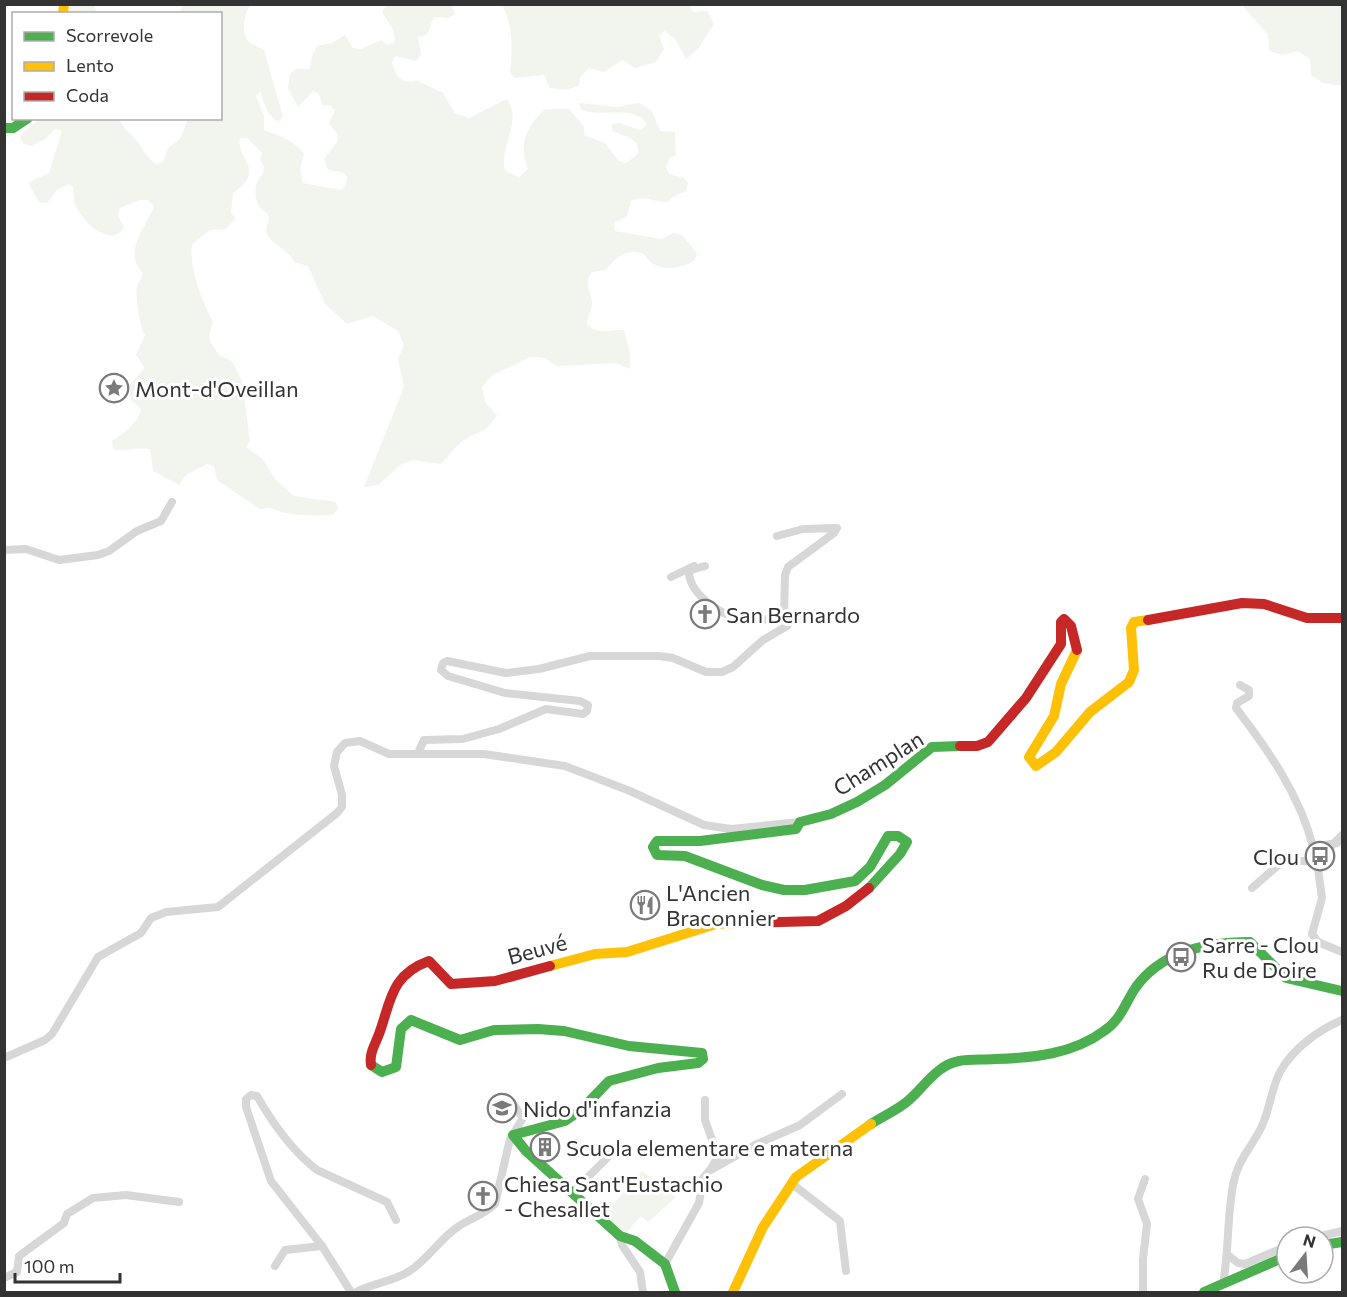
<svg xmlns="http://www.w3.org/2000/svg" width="1347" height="1297" viewBox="0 0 1347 1297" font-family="Commissioner,sans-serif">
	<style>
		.green { fill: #f1f5ed }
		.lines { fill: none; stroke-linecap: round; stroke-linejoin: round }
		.street { stroke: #d7d7d7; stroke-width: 8 }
		.fast { stroke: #4caf50; stroke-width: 10 }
		.slow { stroke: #ffc107; stroke-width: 10 }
		.jam { stroke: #c62828; stroke-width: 10 }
		.labels { text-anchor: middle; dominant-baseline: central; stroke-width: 6; stroke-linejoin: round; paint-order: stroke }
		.poi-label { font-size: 22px; fill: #333; stroke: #fff; text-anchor: start }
		.street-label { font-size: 22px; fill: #333; stroke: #fff }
	</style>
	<rect width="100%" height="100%" fill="#fff"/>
	<g class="green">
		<polygon points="70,5 94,5 97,13 69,13"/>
		<path d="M184 5H250C244 14 240 34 250 43 254 46 260 47 264 50L283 117 277 122 267 111 260 91 256 96 264 116V130C278 135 296 141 304 154L300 169 303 183 341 190 346 185 347 177 343 172 328 170 324 159 337 142 338 135 329 123 335 110 330 105 323 106 319 94 313 91 298 107 288 88 290 74 296 69H310L312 56 317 46 332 43 345 35 353 48 361 49 381 40 387 45 394 43C397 28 387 23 382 11L387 6 452 5 455 14 449 18 434 17C428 28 433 35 418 37L421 55 416 61 395 56 392 62C394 75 403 86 416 80L443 93 455 113 469 118 507 99C523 123 499 145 505 171L519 177 528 169C518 145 526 127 545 109H569L584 126V135L605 143 619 161 626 163 638 154C640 138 625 137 613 131L611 124 619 123 640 130 647 125C637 104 602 118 581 110L579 103 617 107 639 103 652 111 660 131 675 132 676 155 670 158 666 166 669 174 684 178 688 183 686 191 673 197 668 202C654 203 645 194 631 201L627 216 614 223 615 231 661 239 674 233 682 235 697 253 695 260C679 271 653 272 644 254 627 248 615 257 606 270L592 272C582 285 593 292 592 305 591 312 587 317 587 324 598 336 610 329 624 330L630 353V369L616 363 557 366 545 358 530 357 491 376 482 387 485 402 497 415C485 435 481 429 464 440 456 445 448 457 441 464L413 460 400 465 378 485 364 487 404 387 398 359 404 345 398 331 373 316 347 324 325 304 308 266 294 262C289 249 266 242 266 230 266 226 269 221 269 216 266 212 261 209 259 206 253 196 255 180 263 174L264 167 260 160 262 153 247 138H240C235 158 268 170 233 193L231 213 236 218 226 229 210 230 192 244C189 269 202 301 213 322L209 336 211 343 219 355 232 361 242 381 250 441 246 447 263 459 275 479 294 496 336 502 338 509 333 515C312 516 287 516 268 507L261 510 217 480 214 466 207 464 187 474 179 485 153 471 150 449C138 446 126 453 113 449L112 441C124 433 138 424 141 409L130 399V384L145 368 136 355 145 335C140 329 135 294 137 287 138 282 142 279 143 273 122 251 146 228 154 206L148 200H140L120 208 118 215 124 228C110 248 83 222 76 206 73 201 74 194 73 187L69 184 57 190 47 203 39 202 28 183 49 173 62 131 55 129 45 139 31 146 24 144 20 138C23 128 33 128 38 119H119C127 134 129 130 137 141 144 150 146 157 156 164L163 162 168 148 180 139 188 119 220 118V14L179 13Z"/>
		<path d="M502 5H690L693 12 707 11 714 24 698 49 686 59 676 40 665 31 659 35 664 49 656 62 635 68 622 60 604 72 589 68 580 77 579 85C569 91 561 90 550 88L544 75 514 78 510 72C513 49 513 26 502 5Z"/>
		<polygon points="1242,5 1342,5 1342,86 1323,83 1311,75 1310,59 1298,51 1283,55 1269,51 1268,35"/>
		<polygon points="642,1171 676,1197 648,1222 641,1216 626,1233 603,1216"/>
	</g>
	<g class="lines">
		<g class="street">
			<polyline points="4,550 26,549 59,560 98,555 109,551 137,531 161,521 172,502"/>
			<path d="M705 566 691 570 689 574C692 597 724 617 745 620 757 622 772 618 784 617"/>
			<polyline points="671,577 694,566"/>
			<path d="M1240 685 1249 690V696L1237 703 1236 708C1268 750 1300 795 1313 847L1337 843"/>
			<polyline points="418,753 424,740 463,739 499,729 546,709 583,714 587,711 588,705 580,701 505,693 448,676 441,670 443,663 447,661 506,673 539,669 590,656 659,656 673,658 706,672 722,672 733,667 763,640 787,626 789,622 784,617 785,575 788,567 834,533 837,528 803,529 777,536"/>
			<polyline points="1342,835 1317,861 1322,898 1312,934 1318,942 1342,952"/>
			<polyline points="1252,888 1283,861 1317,861"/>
			<polyline points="4,1058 45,1040 52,1034 98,957 141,933 151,918 166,912 218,907 337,813 342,807 342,795 334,766 337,752 345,743 360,741 389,754 484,754 565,766 630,791 704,825 731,829 800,822"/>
			<polyline points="705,1100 705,1120 718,1157 710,1170"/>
			<polyline points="791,1183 840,1221 846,1271"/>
			<polyline points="573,1192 614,1151"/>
			<polyline points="620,1236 622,1245 640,1272 643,1292"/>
			<polyline points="1317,1237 1342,1231"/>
			<polyline points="1228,1255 1238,1263 1245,1264 1287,1246"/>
			<polyline points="665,1264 699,1203 703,1178 709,1171 755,1145 800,1125 842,1094"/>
			<polyline points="275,1266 285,1250 322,1246"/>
			<polyline points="4,1278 17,1272 19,1256 64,1223 67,1214 93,1198 126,1195 179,1202"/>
			<path d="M1223 1284C1229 1251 1227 1218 1233 1185 1237 1161 1251 1148 1261 1128 1270 1110 1271 1089 1280 1072 1293 1048 1319 1030 1342 1020"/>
			<path d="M351 1292 322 1246 271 1181 246 1107V1099L251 1095 257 1096C273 1124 292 1151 317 1170L387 1202 396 1220"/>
			<path d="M356 1292C373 1283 391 1282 408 1272 428 1260 440 1238 459 1226 471 1218 484 1215 495 1204L510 1139 523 1118 512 1102"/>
			<polyline points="1143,1292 1143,1259 1147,1224 1138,1199 1145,1179"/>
		</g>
		<g class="fast">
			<polyline points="4,128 13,128 28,118"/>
			<polyline points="869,888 900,854 907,842 898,836 888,836 870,867 855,881 805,890 784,890 762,885 685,856 657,855 653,847 657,841 700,841 796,829 800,822 831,814 857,802 885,785 932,747 960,746"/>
			<polyline points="371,1065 382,1072 396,1067 401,1029 411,1020 460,1040 494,1030 538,1029 564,1031 629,1046 702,1053 703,1059 698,1063 658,1068 609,1081 581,1110 565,1121 513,1135 526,1151 620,1236 635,1241 665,1264 675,1292"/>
			<path d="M871 1124C883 1116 898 1110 909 1100 925 1086 937 1065 959 1061 970 1059 984 1060 995 1059 1033 1058 1073 1054 1104 1031 1121 1020 1125 1003 1136 987 1162 951 1209 942 1250 942L1286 978 1342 991"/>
			<polyline points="1323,1245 1342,1242"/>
			<polyline points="1204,1292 1287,1256"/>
		</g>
		<g class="slow">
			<polyline points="63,14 64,4"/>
			<polyline points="1077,650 1061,684 1054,716 1029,757 1036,766 1056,752 1090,712 1129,682 1134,670 1131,628 1134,622 1148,620"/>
			<polyline points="550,966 595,954 627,952 716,924 738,923"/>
			<polyline points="733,1292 763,1227 796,1177 871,1124"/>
		</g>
		<g class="jam">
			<polyline points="1148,620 1242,603 1264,604 1307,618 1342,618"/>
			<polyline points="960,746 977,746 988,742 1026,698 1061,644 1061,622 1064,619 1071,626 1077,650"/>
			<polyline points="738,923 818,921 846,906 869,888"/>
			<path d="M371 1065C369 1053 375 1045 379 1034 391 1002 390 975 429 961L451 984 495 981 550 966"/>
		</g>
	</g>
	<defs>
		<g id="sight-ring" transform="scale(1.5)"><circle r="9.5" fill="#fff" stroke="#7a7a7a" stroke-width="1.5"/><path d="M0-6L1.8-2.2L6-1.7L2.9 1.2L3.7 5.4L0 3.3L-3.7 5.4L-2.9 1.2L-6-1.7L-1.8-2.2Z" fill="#7a7a7a"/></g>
		<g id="church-ring" transform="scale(1.5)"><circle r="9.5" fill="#fff" stroke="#7a7a7a" stroke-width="1.5"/><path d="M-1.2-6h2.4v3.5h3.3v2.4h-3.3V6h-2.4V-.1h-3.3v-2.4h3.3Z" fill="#7a7a7a"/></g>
		<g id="bus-ring" transform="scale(1.5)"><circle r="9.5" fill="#fff" stroke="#7a7a7a" stroke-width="1.5"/><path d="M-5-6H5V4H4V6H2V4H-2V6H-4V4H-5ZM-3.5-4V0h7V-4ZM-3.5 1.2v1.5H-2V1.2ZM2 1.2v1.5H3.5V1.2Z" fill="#7a7a7a"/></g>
		<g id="restaurant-ring" transform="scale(1.5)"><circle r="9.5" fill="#fff" stroke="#7a7a7a" stroke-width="1.5"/><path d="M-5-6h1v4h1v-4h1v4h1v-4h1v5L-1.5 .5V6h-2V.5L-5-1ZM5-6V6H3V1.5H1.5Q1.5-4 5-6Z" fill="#7a7a7a"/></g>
		<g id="school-ring" transform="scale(1.5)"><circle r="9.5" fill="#fff" stroke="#7a7a7a" stroke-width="1.5"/><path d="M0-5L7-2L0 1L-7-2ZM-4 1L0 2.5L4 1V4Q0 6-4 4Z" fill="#7a7a7a"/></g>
		<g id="building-ring" transform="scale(1.5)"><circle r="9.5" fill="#fff" stroke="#7a7a7a" stroke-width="1.5"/><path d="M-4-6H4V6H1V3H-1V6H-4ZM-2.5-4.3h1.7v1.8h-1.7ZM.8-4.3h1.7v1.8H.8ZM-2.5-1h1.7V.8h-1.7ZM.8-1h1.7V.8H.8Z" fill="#7a7a7a"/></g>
	</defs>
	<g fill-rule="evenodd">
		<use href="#sight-ring" x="114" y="388"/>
		<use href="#church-ring" x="705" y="614"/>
		<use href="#bus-ring" x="1320" y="856"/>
		<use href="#restaurant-ring" x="645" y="905"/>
		<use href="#bus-ring" x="1181" y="957"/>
		<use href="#school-ring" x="502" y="1108"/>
		<use href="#building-ring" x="545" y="1147"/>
		<use href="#church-ring" x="483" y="1196"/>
	</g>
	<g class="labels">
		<g class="poi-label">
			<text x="135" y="388">Mont-d'Oveillan</text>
			<text x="726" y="614">San Bernardo</text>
			<text x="1299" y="856" text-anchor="end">Clou</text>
			<text x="666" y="892">L'Ancien<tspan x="666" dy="25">Braconnier</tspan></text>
			<text x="1202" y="944">Sarre - Clou<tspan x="1202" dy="25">Ru de Doire</tspan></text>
			<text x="523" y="1108">Nido d'infanzia</text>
			<text x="566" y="1147">Scuola elementare e materna</text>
			<text x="504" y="1183">Chiesa Sant'Eustachio<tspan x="504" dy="25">- Chesallet</tspan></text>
		</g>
		<g class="street-label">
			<text transform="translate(878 763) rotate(-32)">Champlan</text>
			<text transform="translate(537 949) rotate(-15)">Beuvé</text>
		</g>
	</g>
	<rect width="1347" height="1297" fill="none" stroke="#333333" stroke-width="12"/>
	<rect x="12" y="12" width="210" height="108" fill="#ffffff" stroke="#adadad" stroke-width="1.5"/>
	<rect x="24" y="32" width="30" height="9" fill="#4caf50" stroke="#adadad" stroke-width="1.5"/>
	<text x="66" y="42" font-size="18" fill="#333333">Scorrevole</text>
	<rect x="24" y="62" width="30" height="9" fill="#ffc107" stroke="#adadad" stroke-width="1.5"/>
	<text x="66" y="72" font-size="18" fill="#333333">Lento</text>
	<rect x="24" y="92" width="30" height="9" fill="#c62828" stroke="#adadad" stroke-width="1.5"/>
	<text x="66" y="102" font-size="18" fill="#333333">Coda</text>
	<g transform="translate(1305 1255) rotate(17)"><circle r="28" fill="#ffffff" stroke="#adadad" stroke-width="1.5"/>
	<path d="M0-4.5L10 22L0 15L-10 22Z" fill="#7a7a7a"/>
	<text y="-9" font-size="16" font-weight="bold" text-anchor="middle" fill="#333333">N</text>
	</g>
	<path d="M15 1273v9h105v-9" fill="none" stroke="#333333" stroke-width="3"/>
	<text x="24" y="1273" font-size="18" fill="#333333" stroke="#ffffff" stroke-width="4.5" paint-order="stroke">100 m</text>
</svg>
